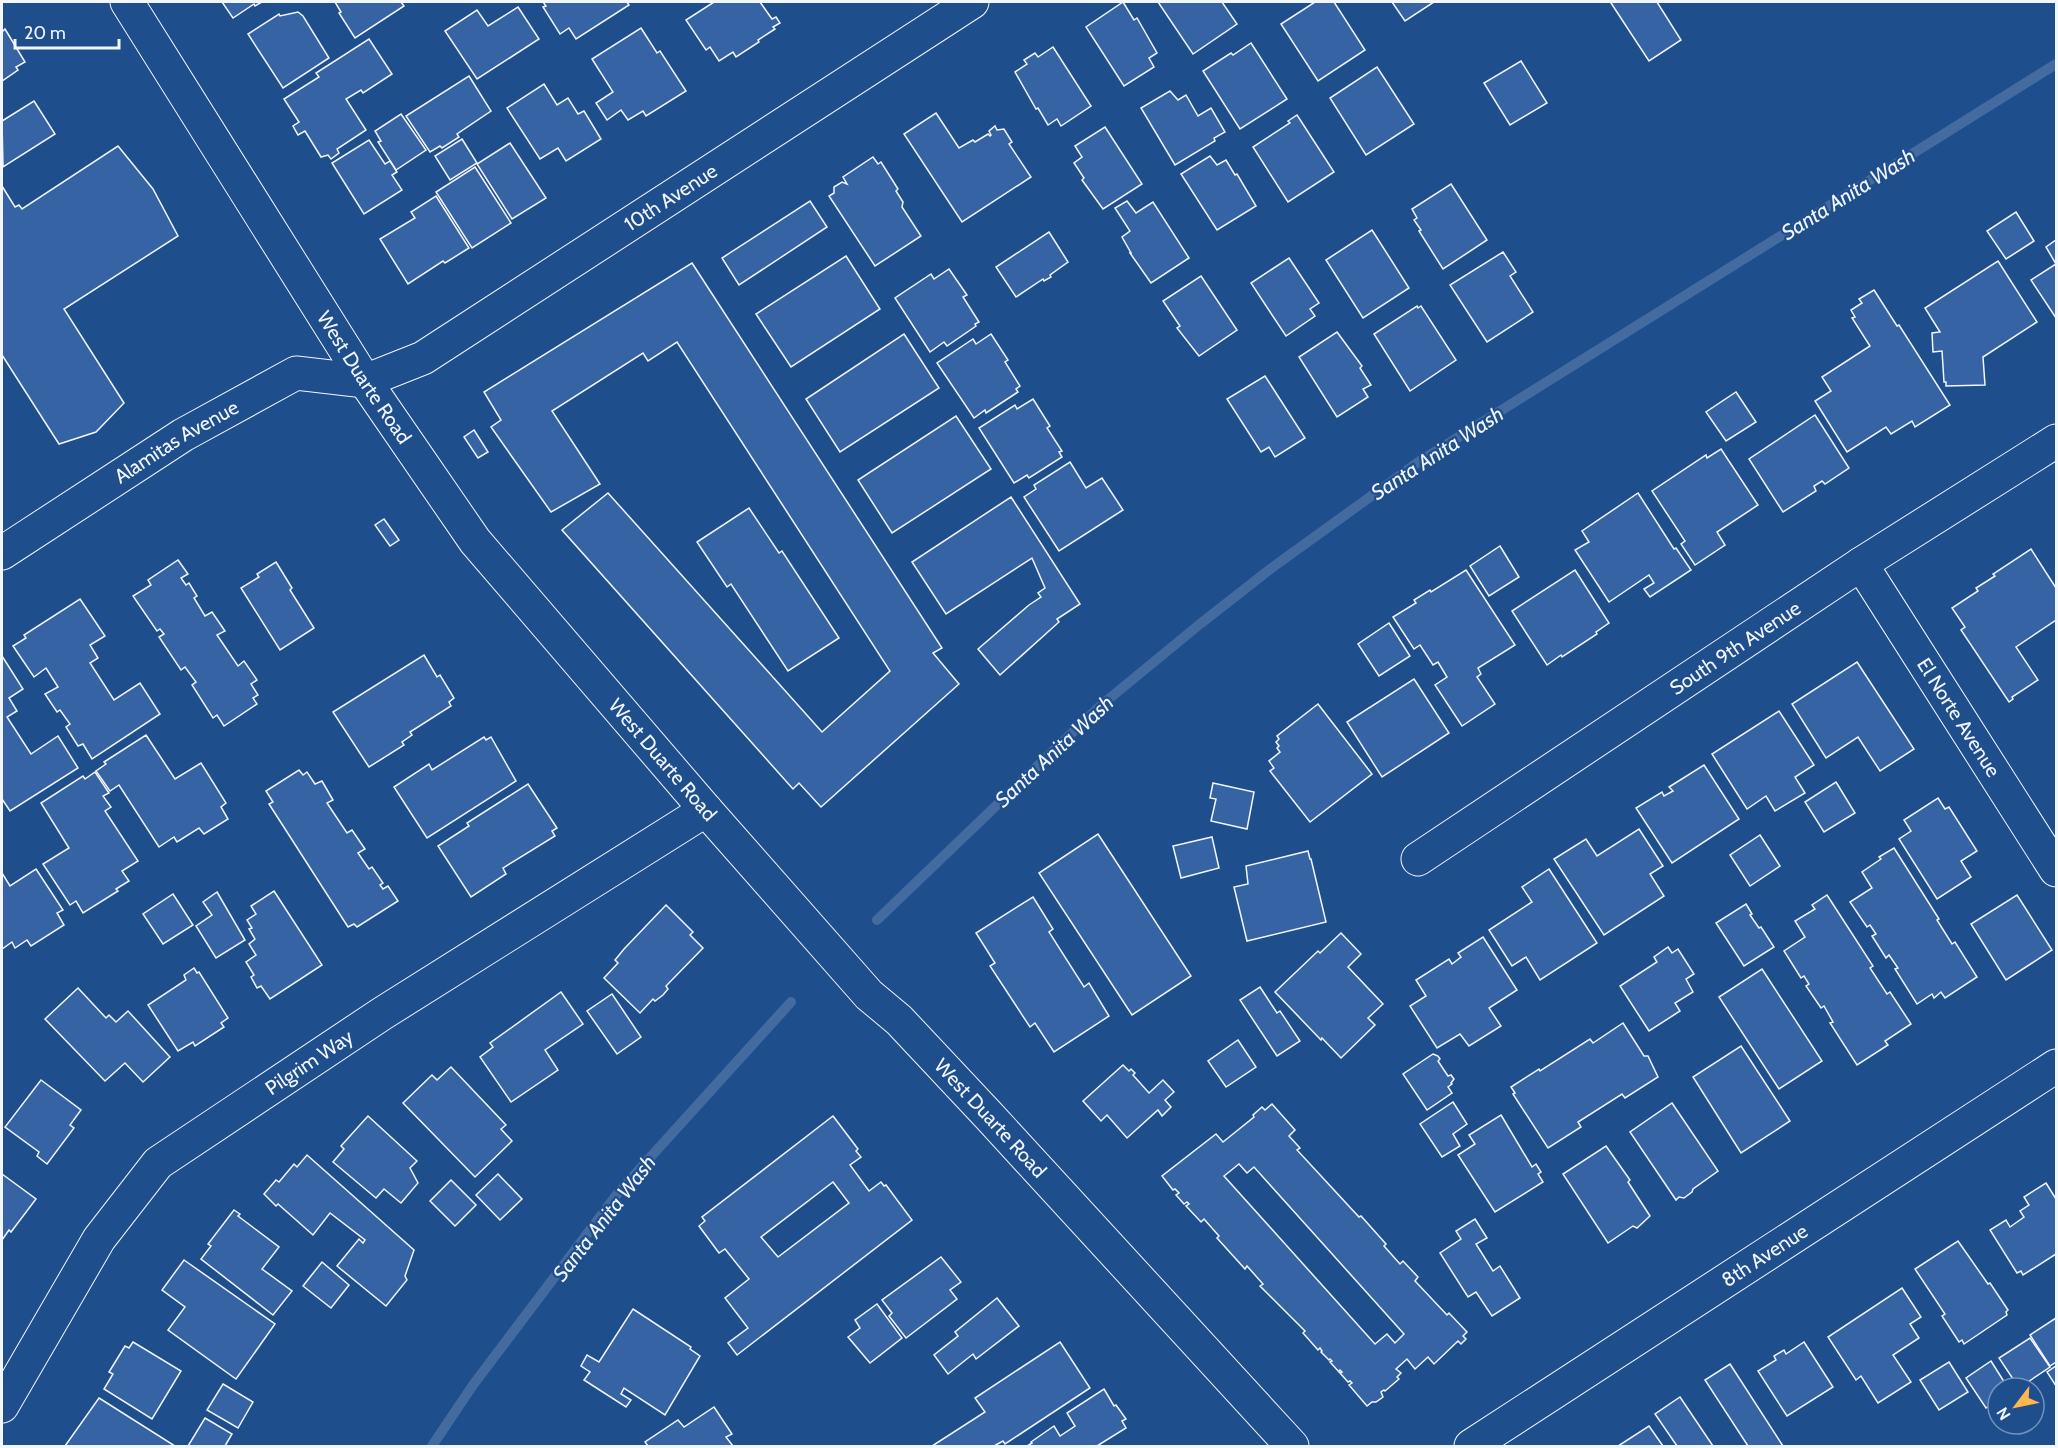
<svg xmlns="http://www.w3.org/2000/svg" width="2058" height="1448" viewBox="0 0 2058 1448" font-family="Cabin,sans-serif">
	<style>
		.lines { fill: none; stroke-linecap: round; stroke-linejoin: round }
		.stream { stroke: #446ba0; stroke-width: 10 }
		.building { fill: #3563a3; stroke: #f2f6ff; stroke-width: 1.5; fill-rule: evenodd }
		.minor-casing { stroke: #f2f6ff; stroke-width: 35 }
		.major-casing { stroke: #f2f6ff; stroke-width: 35 }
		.minor { stroke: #1f4e8c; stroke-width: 33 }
		.major { stroke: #1f4e8c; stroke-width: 33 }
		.labels { text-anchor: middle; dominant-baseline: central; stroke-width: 4.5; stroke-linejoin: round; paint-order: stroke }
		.street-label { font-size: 20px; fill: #f2f6ff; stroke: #1f4e8c }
		.water-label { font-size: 21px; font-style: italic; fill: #f2f6ff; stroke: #1f4e8c }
	</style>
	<rect width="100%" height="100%" fill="#1f4e8c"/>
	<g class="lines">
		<g class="stream">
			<polyline points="877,920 1099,707 1200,624 1273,567 1417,463 2056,64"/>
			<polyline points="432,1446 473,1385 618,1193 791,1002"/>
		</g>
	</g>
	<g class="building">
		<polygon points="222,2 262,2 255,6 254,4 233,18"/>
		<polygon points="335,2 401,2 404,6 355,38 339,13 341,12"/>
		<polygon points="543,2 627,2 629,5 576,39 569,28 560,34 543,7 546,6"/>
		<polygon points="714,2 760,2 772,19 776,17 780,23 773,27 775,29 758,40 759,42 736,57 733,52 719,61 710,47 706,50 686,20"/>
		<polygon points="1123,2 1134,20 1137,18 1157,53 1149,58 1154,67 1124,86 1086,27"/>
		<polygon points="1158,2 1222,2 1237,24 1193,54"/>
		<polygon points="1315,2 1334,2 1365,50 1318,81 1281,24"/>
		<polygon points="1392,2 1434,2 1405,21"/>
		<polygon points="1613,2 1657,2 1681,40 1649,61 1611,3"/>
		<polygon points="518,7 539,39 477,79 445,31 477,10 488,26"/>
		<polygon points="298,12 303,16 329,58 283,88 248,34 279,14 280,16"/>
		<polygon points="641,28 657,53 660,51 686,91 646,116 643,111 628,120 621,110 607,120 596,103 613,92 592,59"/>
		<polygon points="5,29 25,62 16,67 18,70 2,81 2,32"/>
		<polygon points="369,39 392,74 363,93 361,90 346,99 366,130 337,149 339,153 331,159 328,155 321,157 305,131 298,135 293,126 299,122 284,99 319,77 316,73"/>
		<polygon points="1251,43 1287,99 1240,129 1203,71 1231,53 1233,55"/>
		<polygon points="1053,47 1091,106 1061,126 1057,119 1048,125 1038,108 1036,109 1015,72 1027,64 1024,60 1035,53 1038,57"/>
		<polygon points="1521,61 1547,103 1510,125 1484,83"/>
		<polygon points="1377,67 1414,124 1366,155 1330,98"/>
		<polygon points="469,76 491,111 457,134 459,137 442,148 440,146 430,152 406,116"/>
		<polygon points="544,84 557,105 568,98 578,114 584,111 601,139 566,161 558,148 540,159 507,108"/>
		<polygon points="1170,91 1178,100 1186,95 1198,116 1211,108 1225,132 1214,138 1215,141 1175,165 1141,108"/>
		<polygon points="34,101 55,134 3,167 2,121"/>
		<polygon points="936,113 959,148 973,140 975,142 988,134 990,136 991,135 989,131 995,126 997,130 1004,129 1012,142 1009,144 1031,177 962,222 904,134"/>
		<polygon points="401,114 426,150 396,170 378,142 381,141 375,131"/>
		<polygon points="1297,115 1334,172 1288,202 1253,147 1290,123 1288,121"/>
		<polygon points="1105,127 1142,184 1103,209 1082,180 1084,178 1074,163 1082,157 1075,146"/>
		<polygon points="462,139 477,163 450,180 435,156"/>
		<polygon points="369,140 385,164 390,161 397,172 392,175 402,190 364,214 332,163"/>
		<polygon points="510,143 546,198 512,219 477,164"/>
		<polygon points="118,146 153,189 178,236 64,309 124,403 96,432 59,444 2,355 2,186 15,207 19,205 22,209"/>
		<polygon points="1210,156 1217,165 1226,160 1235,175 1237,174 1256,206 1217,230 1181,174"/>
		<polygon points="873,157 878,164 881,162 898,189 896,191 903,202 902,207 921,236 875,266 829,196 834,193 834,187 842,182 847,184 843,177"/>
		<polygon points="475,167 511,223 472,248 436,192"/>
		<polygon points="1451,184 1487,240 1443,269 1419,231 1421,230 1414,220 1417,218 1412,209"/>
		<polygon points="436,196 469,248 445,263 443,261 408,284 380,239 415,218 411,212"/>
		<polygon points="810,201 827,227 739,285 722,258"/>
		<polygon points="1127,201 1136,213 1153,202 1189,258 1151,283 1130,253 1131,253 1122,237 1130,231 1115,208"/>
		<polygon points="2016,212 2034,241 2006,259 1987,231"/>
		<polygon points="1372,230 1409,288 1363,318 1326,260"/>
		<polygon points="1049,232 1068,262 1050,275 1051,277 1044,281 1043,279 1016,297 996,267"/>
		<polygon points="2056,240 2056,318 2031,280 2056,264 2046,247"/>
		<polygon points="1503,252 1516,272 1510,276 1533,312 1487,342 1450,285"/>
		<polygon points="846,256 880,309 791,367 756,314"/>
		<polygon points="1289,258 1319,303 1310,309 1315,316 1286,336 1251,283"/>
		<polygon points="1998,261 2037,322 1983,357 1985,385 1946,386 1946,382 1944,382 1942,351 1933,352 1932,333 1940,332 1925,308"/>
		<polygon points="692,263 942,648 933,653 959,684 821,807 799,783 793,789 562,530 608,493 822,732 890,671 677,342 648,361 643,353 552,411 600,484 551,512 491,427 501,420 484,392"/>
		<polygon points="949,269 967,295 963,297 979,322 975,324 976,326 947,346 944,342 930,352 895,298 931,274 934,279"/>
		<polygon points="1201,276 1237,330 1199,356 1177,328 1180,326 1163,301"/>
		<polygon points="1874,290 1897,326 1899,325 1950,405 1915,427 1912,421 1891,434 1886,427 1847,452 1815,401 1831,391 1822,377 1870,346 1852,318 1855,317 1851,310 1862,303 1859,299"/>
		<polygon points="1417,306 1418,308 1421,306 1456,360 1410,391 1374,334"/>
		<polygon points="1337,332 1362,366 1360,368 1371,385 1363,389 1368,397 1337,417 1299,357"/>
		<polygon points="904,334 939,388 840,452 806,399"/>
		<polygon points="991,334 1008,360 1005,362 1020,386 1016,389 1018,392 986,413 985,410 974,418 937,363 973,339 976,344"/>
		<polygon points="1265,376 1305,438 1275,457 1269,447 1261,452 1227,399"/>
		<polygon points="1736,392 1756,422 1726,441 1706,412"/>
		<polygon points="1033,399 1050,426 1047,428 1062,451 1059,452 1062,457 1029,478 1027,475 1014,483 979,428 1015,405 1017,409"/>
		<polygon points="1815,415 1849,468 1825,484 1822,481 1814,486 1816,491 1783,512 1749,459"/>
		<polygon points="956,416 991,469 892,533 858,480"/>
		<polygon points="474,430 488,452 478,458 464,437"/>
		<polygon points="1721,449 1758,505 1717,532 1725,545 1695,565 1681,544 1685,541 1652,491 1706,455 1707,458"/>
		<polygon points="1070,462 1086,488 1102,478 1123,510 1059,551 1024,497 1036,489 1034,485"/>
		<polygon points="1638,493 1674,549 1676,548 1691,570 1650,597 1644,589 1654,583 1649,575 1609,602 1575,550 1589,542 1582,531"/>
		<polygon points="1011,497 1080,604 1057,619 1059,622 1000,675 978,649 1029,605 1041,597 1038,593 1045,588 1032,558 946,614 912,562"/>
		<polygon points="749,508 779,553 782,551 839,638 788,671 731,584 727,587 697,542"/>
		<polygon points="384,519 399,540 390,546 375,525"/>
		<polygon points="1500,546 1519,577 1489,596 1470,566"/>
		<polygon points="2031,549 2056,588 2056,620 2016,647 2038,680 2012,697 2013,699 2009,702 1961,630 1965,627 1952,608 1978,591 1976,588 1995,576 1993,574"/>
		<polygon points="178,560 188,574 181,578 186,585 189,583 197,596 194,598 205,616 212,612 225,631 217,635 238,666 244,661 257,680 251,684 258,695 253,698 257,704 224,726 217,715 213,718 192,685 196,682 185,667 181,670 159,637 164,634 160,629 157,631 133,596 151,585 148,580"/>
		<polygon points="276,562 292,588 290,590 314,628 280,650 241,588 259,577 257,574"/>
		<polygon points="1466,570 1515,645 1478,668 1481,674 1477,677 1495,704 1462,726 1435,685 1447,677 1438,662 1433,665 1420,645 1414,649 1393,617 1416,603 1414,600 1430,590 1431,592"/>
		<polygon points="1575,570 1609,623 1596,632 1597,634 1562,657 1561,655 1547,665 1512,611"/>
		<polygon points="80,599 105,636 90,645 98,658 90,663 114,700 140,683 160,714 92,759 83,744 78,746 66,727 70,724 60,710 57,712 45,694 58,687 46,668 34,677 13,646 26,638 24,635"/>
		<polygon points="1389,623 1410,656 1379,676 1358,644"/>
		<polygon points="424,655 437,677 440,675 454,698 449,702 451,706 410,732 412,735 402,742 404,745 369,767 333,712"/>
		<polygon points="2,656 23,689 9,698 17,711 7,717 31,754 58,736 78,768 10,811 2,799"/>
		<polygon points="1857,662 1914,749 1880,771 1858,737 1826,758 1792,704"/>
		<polygon points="1414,679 1449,733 1382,777 1347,722"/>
		<polygon points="1318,704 1372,774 1310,822 1270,771 1274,768 1269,761 1280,752 1277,748 1279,746 1276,742 1279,739 1277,736"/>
		<polygon points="1779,711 1814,765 1795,777 1805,793 1775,811 1766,796 1747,809 1712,754"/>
		<polygon points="146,735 175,779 201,763 226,803 221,807 228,819 204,834 199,828 177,842 174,837 159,847 119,785 110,791 96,771 106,764 104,762"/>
		<polygon points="484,737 486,740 491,737 516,781 427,838 394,787 429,764 432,770"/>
		<polygon points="1704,765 1739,819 1672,863 1636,808 1662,792 1664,796 1673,791 1669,787"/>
		<polygon points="299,770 303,775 307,772 315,784 322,781 333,800 327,803 347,833 352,830 365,849 358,853 369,869 372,867 383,883 380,885 383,889 388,886 398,901 357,927 354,924 348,927 269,804 273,802 266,791"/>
		<polygon points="95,772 109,793 103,796 111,807 105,811 138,861 122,871 129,881 116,889 118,891 83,913 76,901 70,905 43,864 69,848 41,803 83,776 85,779"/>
		<polygon points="1836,782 1855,813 1824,832 1805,802"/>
		<polygon points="1213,783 1254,792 1247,829 1211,821 1216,799 1210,798"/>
		<polygon points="528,784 557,828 552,831 555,836 503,868 506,874 471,897 438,846 469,826 467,823"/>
		<polygon points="1938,798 1945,809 1949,807 1977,851 1961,861 1971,877 1937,899 1899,839 1911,831 1904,820"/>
		<polygon points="1639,829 1663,866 1650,874 1664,896 1604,935 1554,859 1586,839 1597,856"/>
		<polygon points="1098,834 1191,976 1132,1015 1039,873"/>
		<polygon points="1760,835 1780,866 1750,886 1730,855"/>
		<polygon points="1212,837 1219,868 1181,878 1173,846"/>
		<polygon points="1894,848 1939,919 1937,920 1952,944 1955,942 1977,977 1945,998 1941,992 1934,998 1932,994 1917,1004 1895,969 1898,968 1889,955 1886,958 1872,936 1876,934 1870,925 1867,927 1850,902 1872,888 1862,872 1881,859 1879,857"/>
		<polygon points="1308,851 1310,859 1311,859 1326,922 1247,941 1234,887 1248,884 1246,866"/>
		<polygon points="36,869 63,910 57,913 64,925 31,946 27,940 15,948 12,942 2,949 2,873 10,886"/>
		<polygon points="1549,869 1597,943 1540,980 1526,957 1512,966 1489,930 1532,902 1522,887"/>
		<polygon points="274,891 322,965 270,999 261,986 257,988 251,977 254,975 246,962 256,955 249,944 255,939 249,929 252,928 247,920 256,914 251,906"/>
		<polygon points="217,892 245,940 216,958 196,926 212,915 203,902"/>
		<polygon points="173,894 193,925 163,944 143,914"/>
		<polygon points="1827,895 1873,966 1870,968 1887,994 1890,992 1911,1024 1885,1041 1888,1045 1857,1065 1830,1023 1833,1022 1824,1006 1821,1008 1806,986 1809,984 1804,976 1801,978 1784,951 1805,937 1795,921 1815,909 1812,905"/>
		<polygon points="2017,895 2052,950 2006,980 1971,924"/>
		<polygon points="1033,897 1053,929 1049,932 1084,987 1089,983 1109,1016 1054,1052 1035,1023 1030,1027 990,966 995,963 976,933"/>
		<polygon points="1746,904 1752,914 1750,915 1759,928 1761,927 1774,947 1744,966 1716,923"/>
		<polygon points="666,905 693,932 690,935 703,948 666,986 668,989 663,995 655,1001 653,999 640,1013 604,978 618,963 615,960 624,949"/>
		<polygon points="1341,933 1361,954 1348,967 1383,1004 1368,1018 1375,1025 1341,1058 1322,1038 1321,1040 1275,992 1318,951 1320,953"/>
		<polygon points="1483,937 1517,990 1489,1008 1501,1026 1469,1046 1460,1034 1437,1048 1410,1006 1426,996 1416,980 1449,959 1452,964 1461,957 1458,953"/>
		<polygon points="1668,947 1672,953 1678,949 1694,974 1686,979 1693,992 1675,1003 1680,1011 1649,1031 1620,986 1657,962 1654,957"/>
		<polygon points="194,968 197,973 199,972 228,1018 221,1023 224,1027 195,1046 193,1042 178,1051 148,1005 186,980 184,975"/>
		<polygon points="1762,969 1822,1061 1779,1089 1719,997"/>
		<polygon points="1260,987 1277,1013 1280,1011 1300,1041 1277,1056 1240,1000"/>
		<polygon points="78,988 106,1018 109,1015 116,1022 128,1011 170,1057 143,1082 125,1063 105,1081 45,1019"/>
		<polygon points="561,992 583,1024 545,1050 558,1070 511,1102 480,1057 493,1047 490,1043"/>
		<polygon points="612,994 641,1037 617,1054 587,1011"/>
		<polygon points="1623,1023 1644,1056 1648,1056 1658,1077 1625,1098 1622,1094 1578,1122 1581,1127 1548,1148 1513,1094 1515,1093 1511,1087 1539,1069 1540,1071 1590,1039 1593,1043"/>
		<polygon points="1238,1040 1256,1067 1226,1087 1208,1061"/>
		<polygon points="1741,1046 1790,1121 1741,1153 1693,1077"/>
		<polygon points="1433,1054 1438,1056 1440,1059 1438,1061 1448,1076 1451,1075 1454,1079 1451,1083 1452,1084 1448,1087 1452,1093 1427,1110 1403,1074"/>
		<polygon points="1123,1065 1129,1071 1131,1069 1135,1073 1133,1075 1149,1093 1163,1080 1174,1092 1165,1100 1171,1107 1162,1116 1158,1110 1127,1138 1107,1115 1101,1121 1083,1101"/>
		<polygon points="451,1067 506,1125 501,1129 512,1141 475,1177 403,1103 432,1075 437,1080"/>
		<polygon points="41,1080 81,1110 70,1125 74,1128 47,1164 37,1156 39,1152 5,1127"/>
		<polygon points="1453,1102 1467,1124 1453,1134 1460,1146 1442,1157 1420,1124"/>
		<polygon points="1672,1103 1718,1171 1693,1189 1692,1192 1684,1198 1679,1197 1676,1200 1630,1132"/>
		<path d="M1272 1104 1295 1130 1289 1136 1300 1148 1297 1150 1359 1217 1361 1216 1386 1244 1384 1246 1400 1264 1403 1261 1418 1277 1415 1281 1447 1315 1449 1313 1467 1332 1463 1336 1466 1339 1461 1344 1458 1341 1434 1364 1428 1357 1415 1369 1407 1359 1396 1369 1401 1373 1397 1377 1399 1379 1385 1391 1384 1390 1381 1392 1383 1397 1376 1402H1372L1367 1406 1349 1385 1352 1383 1350 1381 1348 1382 1340 1373 1342 1372 1340 1370 1339 1372 1330 1362 1332 1361 1330 1359 1329 1360 1321 1352 1322 1351 1320 1348 1318 1350 1303 1333 1305 1331 1260 1286 1263 1284 1247 1266 1245 1269 1217 1238 1219 1236 1204 1219 1201 1222 1186 1206 1189 1204 1187 1202 1184 1204 1176 1195 1179 1193 1175 1189 1173 1190 1162 1176 1216 1134 1223 1142 1254 1117 1253 1115 1262 1107 1265 1110ZM1239 1164 1247 1173 1254 1167 1404 1334 1395 1343 1387 1334 1375 1344 1224 1176Z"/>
		<polygon points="1501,1115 1532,1167 1536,1164 1541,1172 1538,1174 1543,1182 1495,1212 1458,1155 1475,1144 1469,1135"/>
		<polygon points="368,1116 417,1161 410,1168 418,1183 401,1203 384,1189 376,1198 333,1162 344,1149 341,1146"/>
		<path d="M833 1116 858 1149 856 1151 861 1157 850 1165 869 1191 881 1182 884 1186 886 1185 912 1220 737 1355 728 1343 748 1328 725 1298 749 1279 725 1249 719 1253 699 1226 705 1221 702 1217ZM833 1182 849 1203 778 1257 761 1237Z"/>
		<polygon points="1606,1146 1630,1180 1628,1182 1650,1216 1637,1228 1633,1226 1608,1243 1563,1174"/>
		<polygon points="307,1155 414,1250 405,1276 407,1280 386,1306 337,1266 359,1239 363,1243 365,1240 330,1213 313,1235 278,1204 276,1206 264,1194 276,1180 279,1182 294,1164 297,1167"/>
		<polygon points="2,1174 36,1199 11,1232 9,1230 2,1240"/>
		<polygon points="498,1174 522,1199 500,1220 476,1195"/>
		<polygon points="451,1180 476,1205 455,1226 430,1201"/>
		<polygon points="2046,1183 2056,1199 2056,1254 2023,1275 2021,1271 2017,1273 1990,1230 2006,1220 2010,1227 2024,1217 2020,1211 2029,1205 2024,1197"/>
		<polygon points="234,1210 240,1214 238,1216 279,1247 262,1269 292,1291 273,1315 201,1259 211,1246 208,1244"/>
		<polygon points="1475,1219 1487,1238 1476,1244 1493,1271 1500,1266 1520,1298 1492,1316 1476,1292 1468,1297 1440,1253 1461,1239 1456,1231"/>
		<polygon points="1958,1241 1988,1284 1990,1283 2008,1310 2006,1312 2007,1315 1964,1344 1962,1340 1959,1342 1942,1316 1945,1314 1915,1269"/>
		<polygon points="941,1257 961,1282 950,1290 957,1299 906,1338 889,1316 892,1313 882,1300"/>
		<polygon points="184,1260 275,1324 236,1379 168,1330 185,1307 162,1290"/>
		<polygon points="322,1262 349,1285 331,1308 303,1286"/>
		<polygon points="1902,1288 1921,1317 1910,1324 1919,1338 1893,1355 1911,1382 1878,1403 1861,1376 1856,1380 1828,1337"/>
		<polygon points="997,1298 1019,1326 976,1359 973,1354 948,1374 934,1355 958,1336 955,1332"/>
		<polygon points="877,1304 902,1338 870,1363 848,1337 860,1328 855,1320"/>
		<polygon points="633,1309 691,1347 690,1349 700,1356 665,1415 624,1388 621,1394 631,1400 626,1407 584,1380 590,1372 581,1366 587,1355 599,1362"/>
		<polygon points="2056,1318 2056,1362 2050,1366 2030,1335"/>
		<polygon points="2030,1338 2050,1367 2019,1388 1999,1358"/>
		<polygon points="133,1342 181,1371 152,1419 104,1389 113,1374 109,1372 125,1346 129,1348"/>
		<polygon points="1060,1342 1090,1388 1005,1444 1003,1441 994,1446 932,1446 985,1412 975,1398"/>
		<polygon points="1804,1342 1833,1387 1787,1416 1758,1371 1776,1360 1774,1356 1784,1350 1786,1354"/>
		<polygon points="1991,1361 2008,1388 1998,1388 1998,1400 1986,1408 1966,1378"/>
		<polygon points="1949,1362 1968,1392 1939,1410 1920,1380"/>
		<polygon points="1730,1364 1783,1446 1748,1446 1705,1380"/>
		<polygon points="2056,1366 2056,1386 2047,1372"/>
		<polygon points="223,1384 253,1402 238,1428 207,1410"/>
		<polygon points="1104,1389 1114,1406 1116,1405 1126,1419 1122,1421 1126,1428 1097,1446 1027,1446 1032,1443 1031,1442 1054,1426 1060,1436 1075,1426 1067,1413"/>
		<polygon points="1680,1397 1713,1446 1677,1446 1655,1414"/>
		<polygon points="99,1398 175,1446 65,1446"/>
		<polygon points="714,1407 732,1434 726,1437 733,1446 648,1446 645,1442 678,1420 684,1427"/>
		<polygon points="205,1418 232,1434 225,1446 188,1446"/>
		<polygon points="1649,1426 1663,1446 1618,1446"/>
	</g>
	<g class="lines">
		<g class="minor-casing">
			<g id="minor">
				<path id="s1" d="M2 553 183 435 296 373 365 381 423 358 972 2"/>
				<path id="s2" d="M1861 564 2056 870"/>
				<path id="s3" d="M1418 859 1861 564 2056 441"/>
				<path id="s4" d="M2 1406 99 1239 158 1163 383 1013 706 810"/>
				<path id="s5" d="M1471 1446 2056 1066"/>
			</g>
		</g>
		<g class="major-casing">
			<g id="major">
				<path id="s6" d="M127 2 365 381 475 541 706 810 869 995 899 1020 990 1117 1292 1446"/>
			</g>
		</g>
		<use href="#minor" class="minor"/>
		<use href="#major" class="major"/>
	</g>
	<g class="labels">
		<g class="street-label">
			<text stroke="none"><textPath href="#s1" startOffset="772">10th Avenue</textPath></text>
			<text stroke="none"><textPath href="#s6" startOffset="444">West Duarte Road</textPath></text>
			<text stroke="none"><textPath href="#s1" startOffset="207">Alamitas Avenue</textPath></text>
			<text stroke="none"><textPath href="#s3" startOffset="381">South 9th Avenue</textPath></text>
			<text stroke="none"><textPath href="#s2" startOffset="182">El Norte Avenue</textPath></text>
			<text stroke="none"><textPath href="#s6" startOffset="930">West Duarte Road</textPath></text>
			<text stroke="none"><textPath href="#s4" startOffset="471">Pilgrim Way</textPath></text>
			<text stroke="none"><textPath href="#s6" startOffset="1416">West Duarte Road</textPath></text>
			<text stroke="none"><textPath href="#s5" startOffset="350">8th Avenue</textPath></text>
		</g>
		<g class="water-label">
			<text transform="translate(1848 194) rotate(-32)">Santa Anita Wash</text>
			<text transform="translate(1437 453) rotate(-33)">Santa Anita Wash</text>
			<text transform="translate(1054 751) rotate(-43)">Santa Anita Wash</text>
			<text transform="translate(604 1218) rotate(-52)">Santa Anita Wash</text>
		</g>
	</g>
	<rect width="2058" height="1448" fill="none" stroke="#f2f6ff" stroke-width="6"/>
	<g transform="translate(2016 1406) rotate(238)"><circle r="28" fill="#1f4e8c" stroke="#7391ba" stroke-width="1.5"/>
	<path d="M0-4.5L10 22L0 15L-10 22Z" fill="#ffb74d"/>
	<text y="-9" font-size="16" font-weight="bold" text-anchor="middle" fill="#f2f6ff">N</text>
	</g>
	<path d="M15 39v9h104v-9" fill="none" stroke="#f2f6ff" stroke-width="3"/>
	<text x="24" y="39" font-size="18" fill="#f2f6ff" stroke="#1f4e8c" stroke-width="4.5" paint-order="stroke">20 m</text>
</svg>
